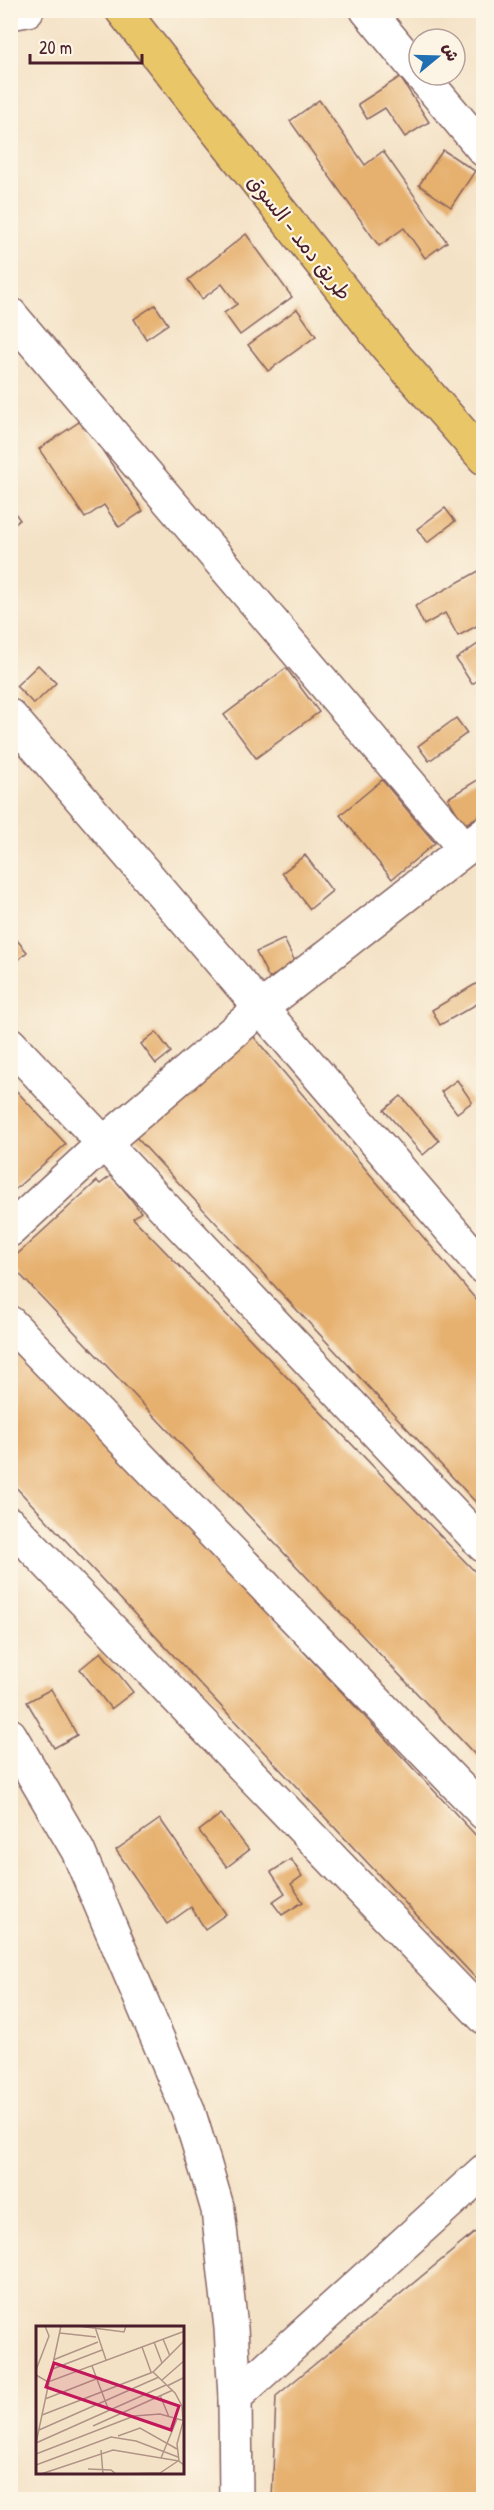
<svg xmlns="http://www.w3.org/2000/svg" width="494" height="2510" viewBox="0 0 494 2510" font-family="'Patrick Hand','Playpen Sans Arabic',sans-serif">
	<style>
		.building { fill: #e6b06e }
		.lines { fill: none; stroke-linecap: round; stroke-linejoin: round }
		.minor-casing { stroke: #866361; stroke-width: 36 }
		.major-casing { stroke: #866361; stroke-width: 36 }
		.minor { stroke: #fff; stroke-width: 33 }
		.major { stroke: #e9c769; stroke-width: 33 }
		.labels { text-anchor: middle; dominant-baseline: central; stroke-width: 4.5; stroke-linejoin: round; paint-order: stroke }
		.street-label { font-size: 21px; fill: #4a1f2b; stroke: #fcf5e5 }
		.inset-road { fill: none; stroke: #b09488; stroke-width: 1.5 }
		.view { fill: #c2185b; fill-opacity: 0.15; stroke: #c2185b; stroke-width: 3 }
		.inset-edge { fill: none; stroke: #4a1f2b; stroke-width: 3 }
	</style>
	<rect width="100%" height="100%" fill="#fcf5e5"/>
	<filter id="ink" filterUnits="userSpaceOnUse"><feTurbulence type="fractalNoise" baseFrequency=".0167" numOctaves="2"/><feDisplacementMap in="SourceGraphic" scale="12" xChannelSelector="R" yChannelSelector="G"/><feConvolveMatrix kernelMatrix="1 2 1 2 8 2 1 2 1" color-interpolation-filters="sRGB"/></filter>
	<filter id="wash" filterUnits="userSpaceOnUse"><feTurbulence type="fractalNoise" baseFrequency=".008" numOctaves="4" result="noise"/><feDisplacementMap in="SourceGraphic" scale="24" xChannelSelector="R" yChannelSelector="G"/><feGaussianBlur stdDeviation="1.35" result="paint"/><feColorMatrix in="noise" values="0 0 0 0 0 0 0 0 0 0 0 0 0 0 0 0 0 1.4 0 .05"/><feComposite in="paint" operator="in"/></filter>
	<g filter="url(#wash)">
		<rect width="100%" height="100%" fill="#f4e2c6"/>
		<g id="blocks">
			<g class="building">
				<polygon points="400,77 429,122 405,137 385,108 367,119 358,104"/>
				<polygon points="319,100 365,165 383,151 447,242 425,258 404,228 379,246 290,121"/>
				<polygon points="443,150 475,171 451,207 419,185"/>
				<polygon points="246,234 292,297 240,335 224,313 237,304 222,284 202,299 188,280"/>
				<polygon points="155,305 168,324 146,339 134,319"/>
				<polygon points="297,309 316,336 268,371 248,345"/>
				<polygon points="82,420 143,511 119,527 104,505 85,518 39,449"/>
				<polygon points="10,506 20,520 10,526"/>
				<polygon points="445,508 455,521 427,543 417,529"/>
				<polygon points="484,568 484,622 458,636 445,613 424,625 415,606"/>
				<polygon points="484,640 484,676 472,684 456,659"/>
				<polygon points="38,665 56,683 34,704 16,686"/>
				<polygon points="286,668 319,712 256,758 224,715"/>
				<polygon points="456,718 467,733 429,761 418,746"/>
				<polygon points="484,776 484,813 464,825 448,798"/>
				<polygon points="382,780 435,843 392,879 340,815"/>
				<polygon points="305,855 332,891 310,909 282,873"/>
				<polygon points="10,932 27,952 15,963 10,957"/>
				<polygon points="284,939 296,964 269,978 256,952"/>
				<polygon points="479,982 484,989 484,1000 440,1025 432,1010"/>
				<polygon points="156,1032 171,1052 156,1064 141,1044"/>
				<polygon points="253,1036 484,1309 484,1511 136,1137"/>
				<polygon points="457,1080 472,1102 457,1113 441,1092"/>
				<polygon points="10,1084 66,1144 10,1194"/>
				<polygon points="401,1096 439,1141 423,1155 384,1110"/>
				<polygon points="112,1175 141,1212 133,1218 484,1581 484,1764 10,1264 10,1261 97,1181 100,1184"/>
				<polygon points="10,1338 484,1844 484,1987 10,1481"/>
				<polygon points="101,1652 133,1692 111,1709 80,1669"/>
				<polygon points="51,1689 77,1735 54,1748 27,1702"/>
				<polygon points="221,1814 249,1850 227,1867 199,1831"/>
				<polygon points="160,1819 226,1914 205,1929 191,1907 167,1924 116,1850"/>
				<polygon points="291,1859 302,1876 291,1884 303,1902 282,1915 272,1902 285,1893 271,1872"/>
				<polygon points="484,2225 484,2500 272,2500 276,2396"/>
			</g>
		</g>
	</g>
	<g filter="url(#ink)">
		<use href="#blocks" fill-opacity="0" stroke="#866361" stroke-width="1.5"/>
		<g class="lines">
			<g class="minor-casing">
				<g id="minor">
					<polyline points="367,10 419,73"/>
					<polyline points="10,13 27,10"/>
					<polyline points="421,75 484,150"/>
					<polyline points="10,314 465,849"/>
					<polyline points="10,716 484,1268"/>
					<polyline points="10,1044 484,1546"/>
					<polyline points="10,1230 105,1142 261,1008 484,834"/>
					<polyline points="10,1323 484,1813"/>
					<polyline points="10,1524 484,2017"/>
					<polyline points="10,1735 78,1851 188,2110 204,2162 218,2210 231,2328 235,2397 236,2500"/>
					<polyline points="235,2397 484,2171"/>
				</g>
			</g>
			<g class="major-casing">
				<polyline id="major" points="122,10 388,348 484,458"/>
			</g>
			<use href="#minor" class="minor"/>
			<use href="#major" class="major"/>
		</g>
	</g>
	<g class="labels">
		<g class="street-label">
			<text transform="translate(300 237) rotate(52)">طريق دمد - السوق</text>
		</g>
	</g>
	<g transform="translate(36 2326)">
		<rect width="148" height="148" fill="#f4e2c6"/>
		<path class="inset-road" d="M42 0 88 6 90 0M59 1 70 34M24 7 60 11M127 13 134 30M118 16 126 37M106 21 115 46M17 34 62 16M56 40 73 85M0 44 13 10 9 0M14 44 66 24M117 46 139 67 146 80 147 96 141 118 143 135 149 140M0 49 12 56 149 5M126 54 149 34M131 60 149 51M124 69 133 91M9 73 60 53M6 89 117 46 149 14M57 100 137 64M3 104 123 51M82 110 104 102 141 123M0 117 130 59M0 117 25 0M65 124 67 148M0 128 98 90 124 88 149 95M125 132 141 93M0 139 75 111 100 115 142 131M52 143 75 144 80 148M5 148 77 124 143 135M88 148 124 147 142 135"/>
		<path class="view" d="M18 37 143 80 135 104 10 61Z"/>
		<rect width="148" height="148" class="inset-edge"/>
	</g>
	<rect width="494" height="2510" fill="none" stroke="#fcf5e5" stroke-width="36"/>
	<g transform="translate(437 57) rotate(71)"><circle r="28" fill="#fcf5e5" stroke="#b59f9b" stroke-width="1.5"/>
	<path d="M0-4.5L10 22L0 15L-10 22Z" fill="#1f6fb2"/>
	<text y="-9" font-size="16" font-weight="bold" text-anchor="middle" fill="#4a1f2b">ش</text>
	</g>
	<path d="M30 54v9h112v-9" fill="none" stroke="#4a1f2b" stroke-width="3"/>
	<text x="39" y="54" font-size="18" fill="#4a1f2b" stroke="#fcf5e5" stroke-width="4.5" paint-order="stroke">20 m</text>
</svg>
